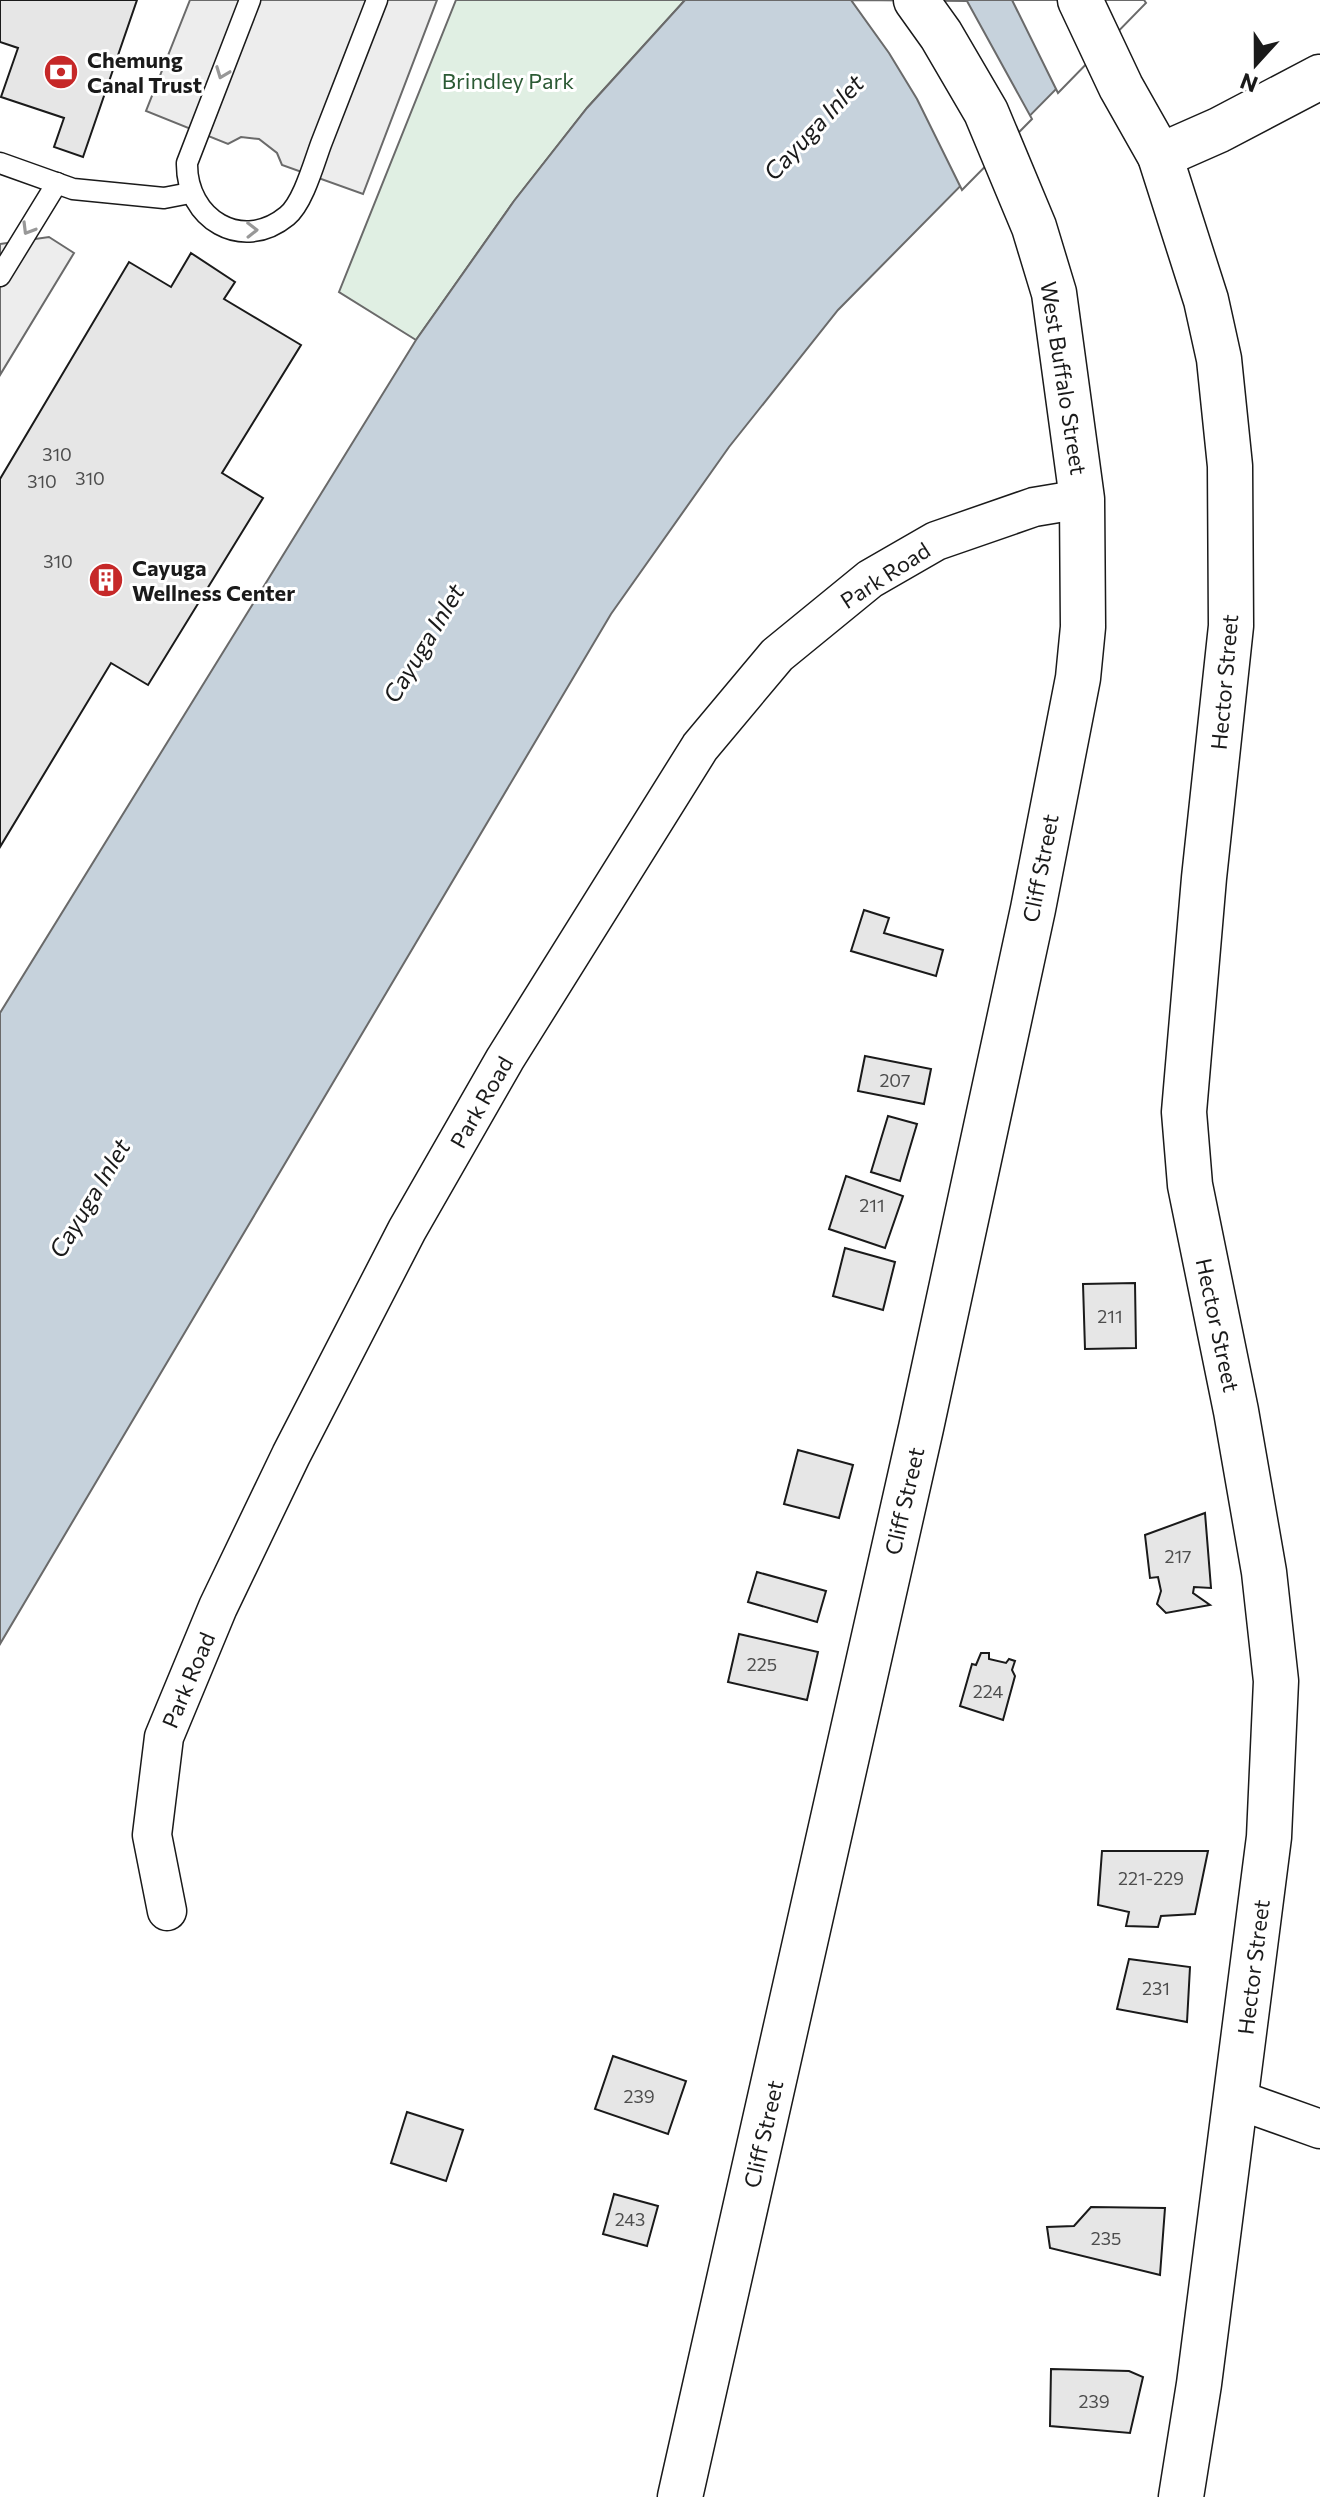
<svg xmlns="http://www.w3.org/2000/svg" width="1320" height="2497" viewBox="0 0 1320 2497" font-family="Commissioner,sans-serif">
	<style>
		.green { fill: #e0efe3; stroke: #6a6a6a; stroke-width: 2 }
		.parking { fill: #ededed; stroke: #6a6a6a; stroke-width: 2 }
		.water { fill: #c6d2dc; stroke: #6a6a6a; stroke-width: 2 }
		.pier { fill: #fff; stroke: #6a6a6a; stroke-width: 2 }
		.building { fill: #e6e6e6; stroke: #1a1a1a; stroke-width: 2 }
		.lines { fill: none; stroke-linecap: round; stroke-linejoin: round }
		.lane-casing { stroke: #1a1a1a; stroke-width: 23 }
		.street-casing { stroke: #1a1a1a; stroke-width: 41 }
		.primary-casing { stroke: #1a1a1a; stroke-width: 47 }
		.lane { stroke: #fff; stroke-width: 20 }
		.street { stroke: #fff; stroke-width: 38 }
		.primary { stroke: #fff; stroke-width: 44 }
		.oneway { stroke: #989898 }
		.labels { text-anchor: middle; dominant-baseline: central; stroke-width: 6; stroke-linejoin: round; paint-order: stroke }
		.number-label { font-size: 18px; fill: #4d4d4d }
		.poi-label { font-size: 22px; font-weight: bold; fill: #1a1a1a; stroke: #fff; text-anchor: start }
		.park-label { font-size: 22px; fill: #2b5a34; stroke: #fff }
		.street-label { font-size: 22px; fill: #1a1a1a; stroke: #fff }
		.water-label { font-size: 24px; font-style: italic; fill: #1a1a1a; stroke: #fff }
	</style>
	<rect width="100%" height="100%" fill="#fff"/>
	<polygon class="green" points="456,0 685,0 587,108 514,201 416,340 339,292"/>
	<g class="parking">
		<polygon points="190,0 437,0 363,194 282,165 277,153 259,139 241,137 228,144 146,111"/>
		<polygon points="49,237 74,253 0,375 0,244"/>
	</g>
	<polygon class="water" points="685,0 1144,0 838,310 729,447 611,614 0,1644 0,1013 416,340 514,201 587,108"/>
	<g class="pier">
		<polygon points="851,0 967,1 1032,119 962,190 917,99 889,53"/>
		<polygon points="1012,0 1144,0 1146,3 1058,93"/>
	</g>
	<g class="building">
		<polygon points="0,0 137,0 83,157 54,147 64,118 1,97 18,48 0,42"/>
		<polygon points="191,253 235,282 224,299 301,345 222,473 263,498 148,685 111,663 0,847 0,479 129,262 171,287"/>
		<polygon points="864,910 889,918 884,933 943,950 936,976 851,951"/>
		<polygon points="865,1056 931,1069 924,1104 858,1091"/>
		<polygon points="888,1116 917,1124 900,1181 871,1172"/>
		<polygon points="846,1176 903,1196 885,1248 829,1229"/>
		<polygon points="845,1248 895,1262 883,1310 833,1296"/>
		<polygon points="1135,1283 1136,1348 1085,1349 1083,1284"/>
		<polygon points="798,1450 853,1465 839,1518 784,1504"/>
		<polygon points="1205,1513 1211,1588 1194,1587 1193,1593 1210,1605 1166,1613 1157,1604 1161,1591 1158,1577 1150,1578 1145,1535"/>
		<polygon points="757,1572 826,1591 817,1622 748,1602"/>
		<polygon points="739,1634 818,1652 807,1700 728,1682"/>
		<polygon points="981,1653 989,1653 989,1659 1006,1663 1009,1659 1015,1661 1012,1670 1015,1676 1003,1720 960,1706 972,1664 976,1665"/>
		<polygon points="1102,1851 1208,1851 1195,1914 1161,1916 1158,1927 1126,1926 1129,1912 1098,1905"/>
		<polygon points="1129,1959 1190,1967 1187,2022 1117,2009"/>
		<polygon points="613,2056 686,2081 668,2134 595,2109"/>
		<polygon points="407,2112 463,2130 446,2181 391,2163"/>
		<polygon points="614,2194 658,2206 647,2246 603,2234"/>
		<polygon points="1091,2207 1165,2208 1160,2275 1050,2248 1047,2227 1074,2226"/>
		<polygon points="1051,2369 1129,2371 1143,2377 1130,2433 1050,2426"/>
	</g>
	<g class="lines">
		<g class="lane-casing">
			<g id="lane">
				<path d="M250 0 187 163C186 219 242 253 287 216 303 203 314 163 321 144 340 96 358 48 377 0"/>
				<polyline points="0,163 73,189 164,198 190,193"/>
				<polyline points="0,276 57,183"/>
			</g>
		</g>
		<g class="street-casing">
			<g id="street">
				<polyline points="167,1911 152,1835 164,1737 218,1607 291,1455 407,1230 505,1059 700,747 777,655 870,579 936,541 1034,507 1082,499"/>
				<polyline points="1236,2099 1320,2129"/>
			</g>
		</g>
		<g class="primary-casing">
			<g id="primary">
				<polyline points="1080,0 1121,87 1160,156 1206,300 1219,359 1230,466 1231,626 1204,878 1184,1112 1190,1185 1236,1411 1264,1572 1276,1681 1269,1837 1199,2384 1181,2497"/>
				<polyline points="1160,156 1219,130 1320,77"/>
				<polyline points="680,2497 921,1428 1033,909 1078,678 1083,627 1082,499 1054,293 1034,227 986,112 941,35 916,0"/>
			</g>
		</g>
		<use href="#lane" class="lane"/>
		<use href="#street" class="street"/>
		<use href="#primary" class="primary"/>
	</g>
	<defs><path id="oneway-chevron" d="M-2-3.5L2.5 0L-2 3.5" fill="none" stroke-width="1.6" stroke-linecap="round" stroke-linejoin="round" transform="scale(2)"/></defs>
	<g class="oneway">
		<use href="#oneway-chevron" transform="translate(222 73) rotate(111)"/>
		<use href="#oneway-chevron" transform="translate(28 229) rotate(121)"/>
		<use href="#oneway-chevron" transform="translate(252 230) rotate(-1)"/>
	</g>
	<defs>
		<g id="bank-disc" transform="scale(1.8)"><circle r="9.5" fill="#c62828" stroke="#fff"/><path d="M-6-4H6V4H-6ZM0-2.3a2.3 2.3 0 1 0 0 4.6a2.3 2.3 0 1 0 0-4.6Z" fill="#fff"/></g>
		<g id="building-disc" transform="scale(1.8)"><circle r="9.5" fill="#c62828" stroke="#fff"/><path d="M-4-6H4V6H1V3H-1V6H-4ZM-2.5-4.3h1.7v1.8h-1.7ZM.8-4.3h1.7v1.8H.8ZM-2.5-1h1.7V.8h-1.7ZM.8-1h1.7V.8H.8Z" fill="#fff"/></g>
	</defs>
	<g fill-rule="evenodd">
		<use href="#bank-disc" x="61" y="72"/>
		<use href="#building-disc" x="106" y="580"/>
	</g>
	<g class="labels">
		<g class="number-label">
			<text x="57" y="454">310</text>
			<text x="90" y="478">310</text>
			<text x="42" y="481">310</text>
			<text x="58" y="561">310</text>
			<text x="895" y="1080">207</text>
			<text x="872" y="1205">211</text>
			<text x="1110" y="1316">211</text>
			<text x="1178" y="1556">217</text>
			<text x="762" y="1664">225</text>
			<text x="988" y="1691">224</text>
			<text x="1151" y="1878">221-229</text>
			<text x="1156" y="1988">231</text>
			<text x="639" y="2096">239</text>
			<text x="630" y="2219">243</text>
			<text x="1106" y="2238">235</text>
			<text x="1094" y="2401">239</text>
		</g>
		<g class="poi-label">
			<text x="87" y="59">Chemung<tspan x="87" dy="25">Canal Trust</tspan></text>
			<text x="132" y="567">Cayuga<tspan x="132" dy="25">Wellness Center</tspan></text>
		</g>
		<g class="park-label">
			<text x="508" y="80">Brindley Park</text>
		</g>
		<g class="street-label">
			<text transform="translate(1064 378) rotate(81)">West Buffalo Street</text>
			<text transform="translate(885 575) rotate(-33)">Park Road</text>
			<text transform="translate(1224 682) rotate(-85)">Hector Street</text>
			<text transform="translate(1040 868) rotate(-79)">Cliff Street</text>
			<text transform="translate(481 1102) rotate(-60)">Park Road</text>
			<text transform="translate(1218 1325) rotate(78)">Hector Street</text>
			<text transform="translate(904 1501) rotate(-77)">Cliff Street</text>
			<text transform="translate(188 1680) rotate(-67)">Park Road</text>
			<text transform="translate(1253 1967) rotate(-83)">Hector Street</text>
			<text transform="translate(763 2134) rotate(-77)">Cliff Street</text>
		</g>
		<g class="water-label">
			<text transform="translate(813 127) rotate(-47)">Cayuga Inlet</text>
			<text transform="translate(423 643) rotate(-59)">Cayuga Inlet</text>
			<text transform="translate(89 1198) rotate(-59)">Cayuga Inlet</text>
		</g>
	</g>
	<g transform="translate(1256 64) rotate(201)" stroke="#ffffff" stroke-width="6" paint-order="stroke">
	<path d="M0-6L14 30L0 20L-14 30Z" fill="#1a1a1a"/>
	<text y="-12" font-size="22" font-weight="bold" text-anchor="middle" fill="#1a1a1a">N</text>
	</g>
</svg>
